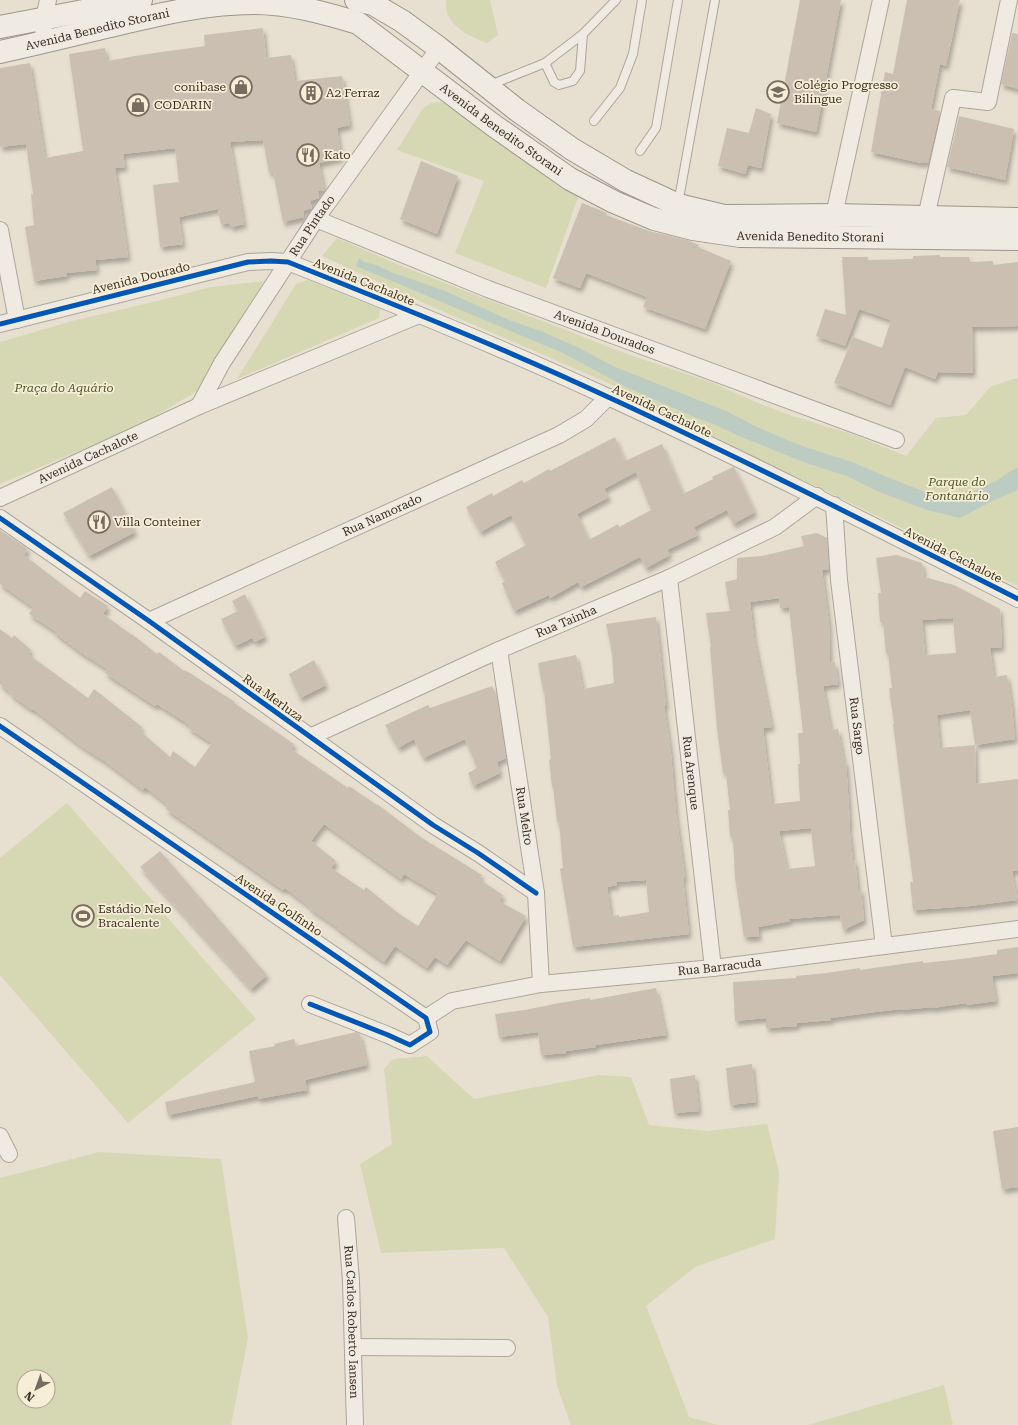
<svg xmlns="http://www.w3.org/2000/svg" width="1018" height="1425" viewBox="0 0 1018 1425" font-family="'Roboto Serif',serif">
	<style>
		.green { fill: #d6d7b3; fill-rule: evenodd }
		.water { fill: #bcccc2 }
		.building { fill: #cbbfb2; fill-rule: evenodd; filter: url(#shadow) }
		.lines { fill: none; stroke-linecap: round; stroke-linejoin: round }
		.lane-casing { stroke: #ada599; stroke-width: 10 }
		.street-casing { stroke: #ada599; stroke-width: 18 }
		.secondary-casing { stroke: #9c958a; stroke-width: 24 }
		.lane { stroke: #efebe3; stroke-width: 8 }
		.street { stroke: #efebe3; stroke-width: 16 }
		.secondary { stroke: #efebe3; stroke-width: 22 }
		.cycleway-casing { stroke: #f7eed8; stroke-width: 8 }
		.cycleway { stroke: #0057b8; stroke-width: 5 }
		.labels { text-anchor: middle; dominant-baseline: central; stroke-width: 3.5; stroke-linejoin: round; paint-order: stroke }
		.street-label { font-size: 12px; fill: #3d2e20; stroke: #f7eed8 }
		.poi-label { font-size: 12px; fill: #3d2e20; stroke: #f7eed8; text-anchor: start }
		.park-label { font-size: 12px; font-style: italic; fill: #4d5a26; stroke: #f7eed8 }
	</style>
	<defs>
		<filter id="shadow"><feDropShadow dx="2.5" dy="4.5" stdDeviation="2" flood-color="#0004"/></filter>
	</defs>
	<rect width="100%" height="100%" fill="#e7e0d1"/>
	<g class="green">
		<path d="M446 0H490L498 35 487 43C473 38 453 29 447 13 446 9 446 4 446 0Z"/>
		<polygon points="440,102 455,106 579,195 546,288 455,253 484,181 397,150 423,108 431,103"/>
		<polygon points="337,238 404,267 627,354 711,382 753,401 792,416 852,434 906,456 936,418 966,415 990,387 1013,379 1018,378 1018,586 977,567 910,532 824,490 770,465 608,383 426,304 322,256"/>
		<polygon points="308,280 380,309 379,318 237,379 296,284"/>
		<polygon points="264,281 236,329 199,390 138,426 0,484 0,342 72,321 157,301 211,287"/>
		<polygon points="67,803 256,1019 128,1123 0,975 0,858"/>
		<polygon points="427,1056 474,1099 599,1075 631,1077 649,1125 708,1131 767,1124 779,1172 775,1239 695,1267 646,1306 689,1417 718,1425 571,1425 557,1386 548,1317 504,1248 381,1253 360,1164 392,1144 384,1069 393,1059"/>
		<path d="M99 1152 221 1159 248 1338 231 1425H0V1178ZM24 1377H48V1401H24Z"/>
		<polygon points="944,1385 953,1425 808,1425"/>
	</g>
	<polygon class="water" points="359,258 364,262 376,265 391,272 445,291 509,320 543,332 577,347 615,367 726,411 755,426 787,440 808,448 852,462 887,477 933,495 958,499 998,480 1009,472 1018,468 1018,490 992,501 960,518 927,510 877,491 847,476 806,463 739,436 716,425 694,417 626,387 563,353 356,266"/>
	<g class="building">
		<polygon points="800,0 841,0 816,132 777,123"/>
		<polygon points="907,0 960,0 946,66 940,64 931,109 940,111 928,163 921,162 921,163 871,152 885,72 893,74"/>
		<polygon points="263,28 266,58 291,55 295,81 342,76 350,125 337,128 341,158 319,163 324,190 318,191 319,198 310,201 312,208 303,211 304,217 283,222 273,172 269,173 263,140 230,142 244,224 231,227 229,223 221,224 218,209 179,217 183,244 160,247 153,185 179,182 175,148 123,154 125,167 115,168 128,257 95,260 97,270 66,273 67,276 34,281 25,227 34,225 31,194 33,194 26,144 0,147 0,68 30,63 45,158 83,151 69,54 105,48 107,61 147,54 205,46 204,35"/>
		<polygon points="1012,33 1018,34 1018,89 1001,84"/>
		<polygon points="756,108 771,114 761,168 748,165 745,174 718,166 727,128 749,133"/>
		<polygon points="959,116 1014,129 1005,180 947,167"/>
		<polygon points="421,161 458,176 437,234 400,219"/>
		<polygon points="582,203 607,213 606,215 649,231 687,240 699,245 698,247 731,261 705,329 643,307 647,297 586,273 580,288 553,278"/>
		<polygon points="940,255 940,257 969,257 970,262 993,261 993,265 1018,262 1018,326 972,327 973,373 938,372 935,379 905,367 890,405 834,383 853,337 882,348 891,320 859,309 845,346 816,336 825,309 846,315 842,257 868,257 868,260 913,259 913,256"/>
		<path d="M615 437 625 461 662 444 683 494 713 479 712 477 733 467H734L755 512 733 524 727 510 694 527 698 535 667 550 670 555 646 568 640 557 581 587 578 582 550 598 549 595 514 611 502 583 505 581 495 562 526 545 511 515 480 532 466 507 492 493 493 496 522 480 524 483 549 469 550 471ZM636 472 651 510 619 527 618 524 589 540 577 514 609 497 604 489Z"/>
		<polygon points="112,487 135,532 89,556 63,513"/>
		<path d="M0 530 28 549 24 555 80 598 85 591 108 606 103 614 132 635V634L157 654 159 652 184 671 185 670 235 702 234 703 294 744 291 749 348 788 349 786 377 805V804L422 838 482 875 479 879 503 895 499 901 526 916 500 961 466 940 447 965 435 957 427 968 395 946 384 962 337 928V927L309 908 310 907 285 888 283 890 166 809 168 805 145 787 143 790 106 762 81 746 33 709 32 710 11 695 12 694 0 684V629L12 638 14 635 31 650 28 654 88 698 94 689 142 727 140 731 170 757 173 751 195 767 212 743 188 728 190 725 157 704 155 706 105 673 107 669 83 654 55 633V631L29 614 33 607 0 584ZM324 824 401 879 404 874 438 894 418 926 398 913 366 887 364 890 331 868 336 861 311 841Z"/>
		<path d="M817 533 827 538 829 569 822 570 829 624 830 663 835 662 838 684 823 686 831 730 838 729 844 762 846 761 850 825H849L853 861 855 860 858 889H861L864 920 843 930 840 915 789 919 790 921 758 927 759 937H744L735 878 733 837H730L728 810H730L726 773H723L717 728 710 647H711L706 613 730 611 725 582 737 579V558L762 556 804 546 801 536ZM779 598 780 608 789 607 803 733H798L800 764H798L800 801 772 804 763 728 772 727 754 638 750 602ZM811 828 815 866 787 869 779 831Z"/>
		<path d="M897 555 922 563 924 577 954 585 1000 609 1002 647 990 648 994 677 1007 675 1012 706 1015 739 975 745 976 784 1018 779V870L1012 871 1017 900 970 906 913 910 910 882H913L893 724H894L889 688H892L888 653H886L883 622H880L878 593H881L876 558ZM953 618 956 653 925 655 922 620ZM970 710 975 745 940 748 937 715Z"/>
		<polygon points="245,594 265,637 255,642 252,638 235,646 221,619 238,611 232,601"/>
		<path d="M656 617 666 706H664L671 754 676 814 685 878H683L689 934 573 947 560 869 563 868 559 822H557L553 786H552L549 760 551 759 544 691H543L538 663 576 655 583 689 614 683 612 653 606 624ZM646 880 649 912 619 917V915L611 916 607 887 617 885 616 882Z"/>
		<polygon points="314,660 326,685 300,698 289,674"/>
		<polygon points="492,686 497,697 506,758 497,762 500,773 473,786 468,773 477,768 465,739 423,758 414,739 398,748 385,725 428,705 430,708"/>
		<polygon points="160,851 267,975 251,989 140,867"/>
		<polygon points="1018,947 1018,973 992,976 996,1001 966,1005 966,1003 932,1008 932,1007 901,1010 901,1009 875,1012 831,1018 831,1020 797,1023 797,1026 766,1028 766,1018 735,1021 733,982 796,978 796,976 826,973 860,968 860,970 923,961 923,963 961,959 997,954 997,950"/>
		<polygon points="656,988 666,1035 596,1045 596,1047 566,1051 566,1053 541,1055 538,1032 499,1037 495,1014 525,1010 559,1003 590,998 590,1000"/>
		<polygon points="356,1032 360,1034 367,1065 305,1080 307,1090 258,1099 258,1096 168,1115 165,1102 255,1082 249,1051 275,1046 274,1044 294,1039 296,1046"/>
		<polygon points="752,1064 756,1102 730,1105 726,1068"/>
		<polygon points="695,1075 699,1111 674,1113 670,1079"/>
		<polygon points="1018,1127 1018,1187 1002,1189 993,1131"/>
	</g>
	<g class="lines">
		<g class="lane-casing">
			<g id="lane">
				<polyline points="545,63 554,82 559,85 573,81 580,71 583,34"/>
				<polyline points="490,85 545,63 583,34 616,0"/>
				<polyline points="594,121 620,88 633,54 642,0"/>
				<polyline points="640,151 656,128 678,0"/>
				<polyline points="678,204 715,0"/>
			</g>
		</g>
		<g class="street-casing">
			<g id="street">
				<polyline points="43,42 44,18 48,0"/>
				<polyline points="834,215 881,0"/>
				<polyline points="926,217 953,98 988,102 1009,0"/>
				<path id="s1" d="M316 219 488 289 896 440"/>
				<polyline points="0,230 17,320"/>
				<path d="M0 324 248 262 271 261 288 262C396 305 503 348 608 397 747 461 882 530 1018 599"/>
				<path id="s2" d="M199 406 222 363 316 219 439 48"/>
				<path id="s3" d="M0 498 199 406 419 315"/>
				<path id="s4" d="M834 505 839 580 884 946"/>
				<polyline points="0,518 149,621 433,825 478,853 536,893"/>
				<path id="s5" d="M669 578 713 968"/>
				<path id="s6" d="M149 621 559 435 586 419 608 397"/>
				<path id="s7" d="M499 650 536 893 541 984"/>
				<polyline points="0,726 426,1018 430,1032 410,1045 388,1035 310,1004"/>
				<path id="s8" d="M310 737 499 650 669 578 775 527 817 496"/>
				<path id="s9" d="M426 1018 452 1001 541 984 713 968 1018 929"/>
				<polyline points="0,1136 9,1154"/>
				<path id="s10" d="M346 1218 351 1281 355 1425"/>
				<polyline points="354,1347 507,1348"/>
			</g>
		</g>
		<g class="secondary-casing">
			<g id="secondary">
				<polyline points="356,0 373,4 402,21 439,48 517,110 572,149 626,181 678,205 724,216 834,215 1018,219"/>
				<polyline points="0,27 141,0"/>
				<path id="s11" d="M0 52C37 44 73 35 110 26 157 15 205 3 254 3 289 3 325 13 358 23L493 125 570 179 614 202 654 219 693 229 740 236 1018 239"/>
			</g>
		</g>
		<use href="#lane" class="lane"/>
		<use href="#street" class="street"/>
		<use href="#secondary" class="secondary"/>
		<g class="cycleway-casing">
			<g id="cycleway">
				<path d="M0 324 248 262 271 261 288 262C396 305 503 348 608 397 747 461 882 530 1018 599"/>
				<polyline points="0,518 149,621 433,825 478,853 536,893"/>
				<polyline points="0,726 426,1018 430,1032 410,1045 388,1035 310,1004"/>
			</g>
		</g>
		<use href="#cycleway" class="cycleway"/>
	</g>
	<defs>
		<g id="shop-ring" transform="scale(1.15)"><circle r="9.5" fill="#f7eed8" stroke="#786c5e" stroke-width="1.5"/><path d="M-5-2.5h2.3a2.7 3.5 0 0 1 5.4 0H5L5.5 6h-11ZM-1.5-2.5h3a1.5 2.3 0 0 0-3 0Z" fill="#786c5e"/></g>
		<g id="school-ring" transform="scale(1.15)"><circle r="9.5" fill="#f7eed8" stroke="#786c5e" stroke-width="1.5"/><path d="M0-5L7-2L0 1L-7-2ZM-4 1L0 2.5L4 1V4Q0 6-4 4Z" fill="#786c5e"/></g>
		<g id="building-ring" transform="scale(1.15)"><circle r="9.5" fill="#f7eed8" stroke="#786c5e" stroke-width="1.5"/><path d="M-4-6H4V6H1V3H-1V6H-4ZM-2.5-4.3h1.7v1.8h-1.7ZM.8-4.3h1.7v1.8H.8ZM-2.5-1h1.7V.8h-1.7ZM.8-1h1.7V.8H.8Z" fill="#786c5e"/></g>
		<g id="restaurant-ring" transform="scale(1.15)"><circle r="9.5" fill="#f7eed8" stroke="#786c5e" stroke-width="1.5"/><path d="M-5-6h1v4h1v-4h1v4h1v-4h1v5L-1.5 .5V6h-2V.5L-5-1ZM5-6V6H3V1.5H1.5Q1.5-4 5-6Z" fill="#786c5e"/></g>
		<g id="stadium-ring" transform="scale(1.15)"><circle r="9.5" fill="#f7eed8" stroke="#786c5e" stroke-width="1.5"/><path d="M0-5a6.5 5 0 1 0 0 10a6.5 5 0 1 0 0-10ZM-3.5-1.8h7v3.6h-7Z" fill="#786c5e"/></g>
	</defs>
	<g fill-rule="evenodd">
		<use href="#shop-ring" x="241" y="87"/>
		<use href="#school-ring" x="778" y="92"/>
		<use href="#building-ring" x="311" y="93"/>
		<use href="#shop-ring" x="138" y="105"/>
		<use href="#restaurant-ring" x="308" y="155"/>
		<use href="#restaurant-ring" x="99" y="522"/>
		<use href="#stadium-ring" x="83" y="916"/>
	</g>
	<g class="labels">
		<g class="street-label">
			<text stroke="none"><textPath href="#s11" startOffset="100">Avenida Benedito Storani</textPath></text>
			<text stroke="none"><textPath href="#s11" startOffset="544">Avenida Benedito Storani</textPath></text>
			<text stroke="none"><textPath href="#s2" startOffset="213">Rua Pintado</textPath></text>
			<text stroke="none"><textPath href="#s11" startOffset="880">Avenida Benedito Storani</textPath></text>
			<text transform="translate(141 278) rotate(-14)">Avenida Dourado</text>
			<text transform="translate(364 282) rotate(22)">Avenida Cachalote</text>
			<text stroke="none"><textPath href="#s1" startOffset="310">Avenida Dourados</textPath></text>
			<text transform="translate(662 411) rotate(25)">Avenida Cachalote</text>
			<text stroke="none"><textPath href="#s3" startOffset="97">Avenida Cachalote</textPath></text>
			<text stroke="none"><textPath href="#s6" startOffset="256">Rua Namorado</textPath></text>
			<text transform="translate(953 555) rotate(27)">Avenida Cachalote</text>
			<text stroke="none"><textPath href="#s8" startOffset="281">Rua Tainha</textPath></text>
			<text transform="translate(273 698) rotate(36)">Rua Merluza</text>
			<text stroke="none"><textPath href="#s4" startOffset="222">Rua Sargo</textPath></text>
			<text stroke="none"><textPath href="#s5" startOffset="196">Rua Arenque</textPath></text>
			<text stroke="none"><textPath href="#s7" startOffset="168">Rua Melro</textPath></text>
			<text transform="translate(279 905) rotate(34)">Avenida Golfinho</text>
			<text stroke="none"><textPath href="#s9" startOffset="301">Rua Barracuda</textPath></text>
			<text stroke="none"><textPath href="#s10" startOffset="104">Rua Carlos Roberto Iansen</textPath></text>
		</g>
		<g class="poi-label">
			<text x="794" y="85">Colégio Progresso<tspan x="794" dy="14">Bilíngue</tspan></text>
			<text x="226" y="87" text-anchor="end">conibase</text>
			<text x="326" y="93">A2 Ferraz</text>
			<text x="154" y="105">CODARIN</text>
			<text x="324" y="155">Kato</text>
			<text x="114" y="522">Villa Conteiner</text>
			<text x="98" y="909">Estádio Nelo<tspan x="98" dy="14">Bracalente</tspan></text>
		</g>
		<g class="park-label">
			<text x="64" y="388">Praça do Aquário</text>
			<text x="957" y="482">Parque do<tspan x="957" dy="14">Fontanário</tspan></text>
		</g>
	</g>
	<g transform="translate(36 1389) rotate(221)"><circle r="19" fill="#f7eed8" stroke="#ada18e"/>
	<path d="M0-3L7 15L0 10L-7 15Z" fill="#786c5e"/>
	<text y="-6" font-size="11" font-weight="bold" text-anchor="middle" fill="#3d2e20">N</text>
	</g>
</svg>
